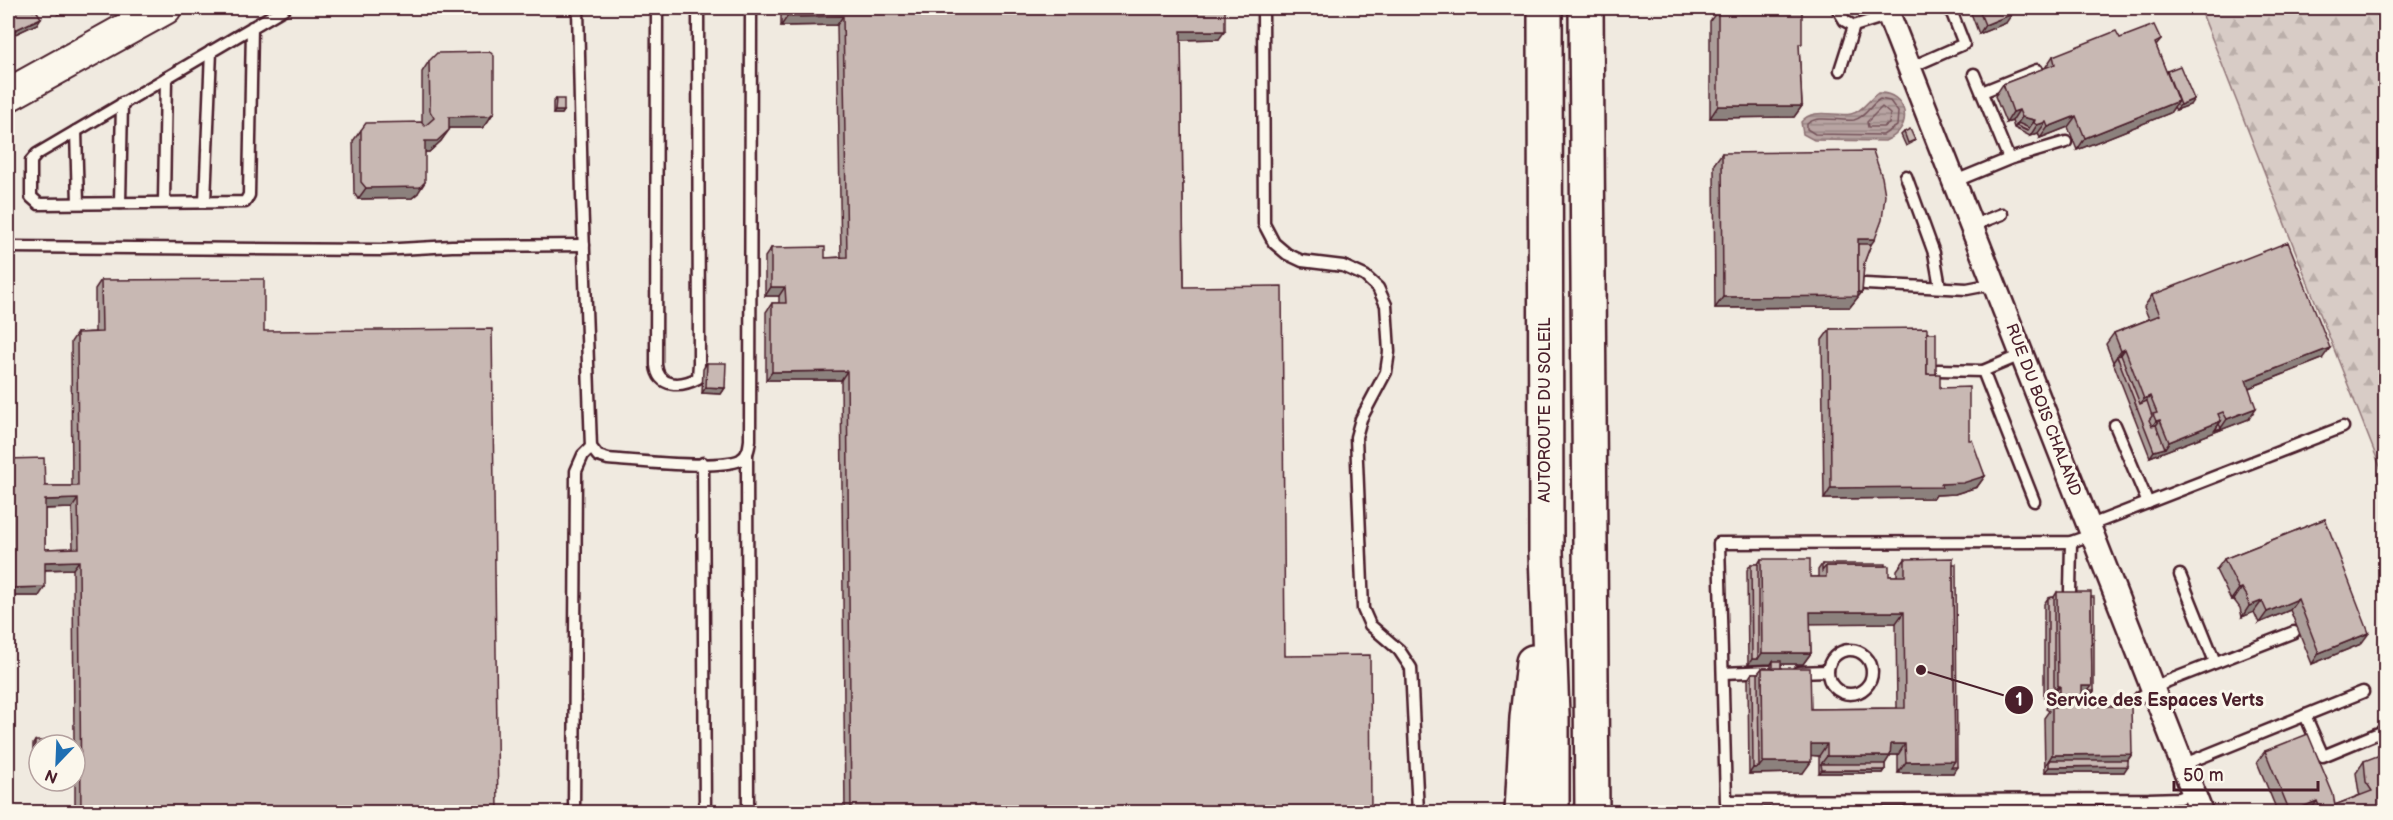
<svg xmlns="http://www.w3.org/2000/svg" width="2393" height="820" viewBox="0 0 2393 820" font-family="'Balsamiq Sans',sans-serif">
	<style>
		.forest { fill: url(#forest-firs); stroke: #917678; stroke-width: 1.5 }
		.water { fill: url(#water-rules); stroke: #8c6f72; stroke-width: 1.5 }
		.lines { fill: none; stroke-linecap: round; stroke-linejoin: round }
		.shore { stroke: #76545b; stroke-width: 1.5 }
		.lane-casing { stroke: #4a1f2b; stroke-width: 15 }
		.street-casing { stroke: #4a1f2b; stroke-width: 27 }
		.secondary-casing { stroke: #4a1f2b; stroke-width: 36 }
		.highway-casing { stroke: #4a1f2b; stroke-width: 38 }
		.lane { stroke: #fbf7ec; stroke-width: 10 }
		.street { stroke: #fbf7ec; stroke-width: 22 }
		.secondary { stroke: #fbf7ec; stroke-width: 32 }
		.highway { stroke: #fbf7ec; stroke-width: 33 }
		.wall { fill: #ac9e9a; stroke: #4a1f2b; stroke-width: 1.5; fill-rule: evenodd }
		.shaded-wall { fill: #8c817d; stroke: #4a1f2b; stroke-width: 1.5 }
		.building { fill: #c8b8b3; stroke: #4a1f2b; stroke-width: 1.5; fill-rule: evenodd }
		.labels { text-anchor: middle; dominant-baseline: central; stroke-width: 6; stroke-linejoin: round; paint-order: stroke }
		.street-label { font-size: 16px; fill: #4a1f2b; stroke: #fbf7ec }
		.leader { fill: none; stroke: #4a1f2b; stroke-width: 2 }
		.callout-dot { fill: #4a1f2b; stroke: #fbf7ec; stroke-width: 2 }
		.mark-label { font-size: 18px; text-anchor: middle; font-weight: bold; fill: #fff }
		.callout-label { font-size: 18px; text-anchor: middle; font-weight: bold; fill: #4a1f2b; stroke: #fbf7ec; stroke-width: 6; stroke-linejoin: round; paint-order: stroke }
	</style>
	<defs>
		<pattern id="forest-firs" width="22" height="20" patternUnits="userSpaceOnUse" patternTransform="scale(1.5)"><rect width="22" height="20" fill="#d8ccc6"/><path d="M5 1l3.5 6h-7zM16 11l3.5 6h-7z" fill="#bbafaa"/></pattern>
		<pattern id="water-rules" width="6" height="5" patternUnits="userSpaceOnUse" patternTransform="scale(1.5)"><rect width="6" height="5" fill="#b8a4a2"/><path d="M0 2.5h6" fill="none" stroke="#988584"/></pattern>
	</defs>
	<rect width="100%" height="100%" fill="#f0eae0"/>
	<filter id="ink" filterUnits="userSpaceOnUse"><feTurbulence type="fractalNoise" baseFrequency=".0167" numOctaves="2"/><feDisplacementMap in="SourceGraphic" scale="12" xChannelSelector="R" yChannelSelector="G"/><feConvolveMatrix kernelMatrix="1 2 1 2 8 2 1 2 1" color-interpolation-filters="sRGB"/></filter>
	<g filter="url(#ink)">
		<polygon class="forest" points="2200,8 2385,8 2385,479"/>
		<path class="water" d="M1878 93C1906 91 1917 128 1885 141L1814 140 1803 134 1801 122C1813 107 1834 117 1851 114 1862 112 1869 99 1878 93Z"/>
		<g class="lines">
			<g class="shore">
				<path d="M1880 99 1890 101 1898 112 1897 126 1883 135 1815 134 1807 129V124C1817 114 1840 122 1854 120 1866 117 1870 105 1880 99Z"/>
				<polygon points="1882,107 1890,114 1889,124 1883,127 1868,127 1867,122"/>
			</g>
			<g class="lane-casing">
				<g id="lane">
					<path d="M578 8 582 196 591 447 598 456 608 459C635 461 718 470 740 460 748 456 749 448 750 440L751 8"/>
					<path d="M657 8 656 365C658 388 681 387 698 378L699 363 698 8"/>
					<polyline points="1263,8 1264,224 1274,243 1287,254 1302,261 1343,266 1365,276 1378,288 1386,305 1389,352 1386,372 1361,419 1356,437 1363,609 1370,625 1399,650 1411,668 1418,812"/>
					<polyline points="1837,8 1845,21 1854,26"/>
					<polyline points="252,27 249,195 245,202 39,204 31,197 31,161 37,154 285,8"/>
					<polyline points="1909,68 1964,44 1950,8"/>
					<polyline points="1840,70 1854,26 1889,15"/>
					<polyline points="1974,74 2009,159"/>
					<polyline points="1982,92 2037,70"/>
					<polyline points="76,131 78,203"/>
					<polyline points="1906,176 1934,253 1940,287"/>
					<polyline points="1953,182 2009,159 2066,142"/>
					<polyline points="164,202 166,78"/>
					<polyline points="205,202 211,51"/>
					<polyline points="120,203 122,103"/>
					<polyline points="1971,226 2002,214"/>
					<polyline points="8,247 381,250 452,246 584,245"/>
					<polyline points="1865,284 1967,289 1993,284"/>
					<polyline points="1938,370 1983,371 2021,355"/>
					<polyline points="1983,371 2034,501"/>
					<polyline points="2115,425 2148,503"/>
					<polyline points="747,453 748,812"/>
					<polyline points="703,463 705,812"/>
					<polyline points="2088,526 2343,427"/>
					<polyline points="2091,535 2071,542 1719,543 1726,801 2149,799 2180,798 2193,793"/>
					<polyline points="2180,575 2215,662"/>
					<polyline points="2070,592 2071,542"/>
					<circle cx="1850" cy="672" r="22"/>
					<polyline points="1798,672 1828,671"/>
					<polyline points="1723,673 1771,671"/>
					<polyline points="2140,697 2168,681 2294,632"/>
					<polyline points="2305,715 2323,756 2386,730"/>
					<polyline points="2182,765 2363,692"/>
					<polyline points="574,812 576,471 583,455 591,447"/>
				</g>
			</g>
			<g class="street-casing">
				<polyline id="street" points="1886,8 2201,812"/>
			</g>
			<g class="secondary-casing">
				<polyline id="secondary" points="8,95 165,8"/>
			</g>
			<g class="highway-casing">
				<g id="highway">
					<polyline points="1545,8 1546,553 1552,715 1552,812"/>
					<polyline points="1586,8 1592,812"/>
					<polyline points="1522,812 1527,718 1533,662"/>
				</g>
			</g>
			<use href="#lane" class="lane"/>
			<use href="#street" class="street"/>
			<use href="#secondary" class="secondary"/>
			<use href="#highway" class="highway"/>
		</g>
		<g class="wall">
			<polygon points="8,8 37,24 11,36 8,30"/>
			<polygon points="55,8 72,8 58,14"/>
			<polygon points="781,8 1225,8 1219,39 1181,40 1184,287 1285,656 1371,813 845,813 841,380 766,380 766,312 772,303 779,303 779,296 765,296 765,257 771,248 825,258 841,257 837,25 781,26"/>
			<polygon points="1969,8 2010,8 2006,23 1979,34"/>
			<polygon points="1718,10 1741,13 1777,13 1779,10 1799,47 1802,106 1794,117 1710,118 1710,21"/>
			<polygon points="2120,38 2161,40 2156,46 2166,72 2190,105 2176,110 2174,107 2170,113 2077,150 2068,127 2040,138 2038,133 2030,136 2014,128 2012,121 2006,123 1995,96 2003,84 2045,68 2053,56"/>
			<polygon points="429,61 494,112 486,124 482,128 449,128 441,141 429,152 425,152 418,193 412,198 358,199 354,193 353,141 361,130 424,125 422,122 422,72"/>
			<polygon points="556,99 564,111 562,114 553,114 553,102"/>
			<polygon points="1904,132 1915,140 1912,143 1906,146 1901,135"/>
			<polygon points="1722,153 1871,244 1864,263 1862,292 1850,307 1715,308 1714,164"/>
			<path d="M101 280 264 331 498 813H75V745H74L73 569 45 570 39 596H8V459L45 486H72L71 342 77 333 95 332V289ZM72 508 73 548 45 549V509Z"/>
			<polygon points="2152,295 2322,359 2249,388 2249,419 2150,457 2106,344 2114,333 2149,319 2144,307"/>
			<polygon points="1830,329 1927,333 1940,388 1969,440 1985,476 1977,487 1955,494 1936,495 1934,498 1824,499 1822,340"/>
			<polygon points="707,363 725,388 721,394 702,393 703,369"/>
			<polygon points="2325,519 2361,644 2312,664 2290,610 2259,623 2254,612 2242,617 2240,608 2234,600 2231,600 2216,570 2224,559"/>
			<path d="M1761 559 1810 577H1818V570L1822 564 1889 576H1897V570L1905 559 1953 773H1898V755H1890L1885 764V770L1883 773H1819V756L1811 755 1803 773 1749 774 1748 679 1752 673H1758L1762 668H1771V664L1748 665 1747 570 1751 564H1758ZM1810 623H1896L1897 708 1811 709 1781 668V664H1803L1811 653Z"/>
			<polygon points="2057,592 2094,691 2090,697 2082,697 2082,706 2132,754 2128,760 2124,772 2045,772 2044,718 2049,711 2046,709 2052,697 2044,697 2044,604 2048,598 2054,597"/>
			<polygon points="35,741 39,760 33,760 33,744"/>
			<polygon points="2265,751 2335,805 2360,795 2359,793 2356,773 2364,761 2385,813 2278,813 2257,762"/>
		</g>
		<g class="shaded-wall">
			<polygon points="62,8 72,8 58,14"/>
			<polygon points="2012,14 2006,23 1979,34 1985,25"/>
			<polygon points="843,16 837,25 781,26 787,17"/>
			<polygon points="41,18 37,24 11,36 15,30"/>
			<polygon points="1181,31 1225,31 1219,39 1174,40"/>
			<polygon points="2194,99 2190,105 2176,110 2180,105"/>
			<polygon points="2178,101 2170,113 2077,150 2085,138"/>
			<polygon points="1718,106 1802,106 1794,117 1710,118"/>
			<polygon points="2019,110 2012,121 2006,123 2013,112"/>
			<polygon points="555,111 564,111 562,114 553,114"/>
			<polygon points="494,112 486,124 482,128 441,128 449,117"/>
			<polygon points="2076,116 2068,127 2040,138 2048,127"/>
			<polygon points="2022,117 2035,120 2027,131 2017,126 2014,128"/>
			<polygon points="2046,122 2038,133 2030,136 2037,125"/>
			<polygon points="449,130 441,141 429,152 417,152 425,141"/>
			<polygon points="425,182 418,193 412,198 358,199 366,188"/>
			<polygon points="1858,239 1875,239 1867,250 1855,250"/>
			<polygon points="771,287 785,287 779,296 765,296"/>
			<polygon points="1862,292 1850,307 1715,308 1723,297"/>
			<polygon points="2330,348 2322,359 2238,392 2246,380"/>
			<polygon points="2125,349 2118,359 2117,356 2113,362 2121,351"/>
			<polygon points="847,371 841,380 766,380 772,372"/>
			<polygon points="706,387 725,388 721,394 702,393"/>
			<polygon points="2150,396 2142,407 2137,408 2144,399"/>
			<polygon points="2256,408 2249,419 2150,457 2154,451 2165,448 2169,442 2221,421 2215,430 2221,428 2227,419"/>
			<polygon points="2160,420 2152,431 2148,432 2156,421"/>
			<polygon points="1985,476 1977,487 1955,494 1936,495 1934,498 1824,499 1831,488 1941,484"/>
			<polygon points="78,499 72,508 39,509 45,500"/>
			<polygon points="79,561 73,569 39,570 45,562"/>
			<polygon points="45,587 39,596 8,596 8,588"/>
			<polygon points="2242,588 2234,600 2231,600 2239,589"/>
			<polygon points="2298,599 2290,610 2259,623 2267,612"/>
			<polygon points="2262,601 2254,612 2242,617 2249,606"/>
			<polygon points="1810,612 1904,612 1896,623 1802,624"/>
			<polygon points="2369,633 2361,644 2312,664 2319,653"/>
			<polygon points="1762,653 1811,653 1803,664 1773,664 1773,661 1771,664 1748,665 1752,659 1758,659"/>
			<polygon points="2058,686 2060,686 2052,697 2044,697 2048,691 2054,691"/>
			<polygon points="2082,686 2092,686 2094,691 2090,697 2074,697"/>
			<polygon points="1811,744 1827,744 1819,756 1803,755"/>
			<polygon points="1891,744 1905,744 1898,755 1883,755"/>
			<polygon points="2132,754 2124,765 2049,760 2045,766 2052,755"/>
			<polygon points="1827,756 1890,756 1883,767 1821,764"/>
			<polygon points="35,757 39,757 39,760 33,760"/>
			<polygon points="1955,761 1957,767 1953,773 1898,773 1906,762"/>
			<polygon points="1763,762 1811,762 1803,773 1749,774 1753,768 1759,767"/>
			<polygon points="2128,766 2124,772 2045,772 2049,767"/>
			<polygon points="1822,770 1885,770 1883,773 1819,773"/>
			<polygon points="2317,801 2309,813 2290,813"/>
		</g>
		<g class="building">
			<polygon points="8,8 31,8 33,11 36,10 41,18 15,30 8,15"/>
			<polygon points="787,8 1225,8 1225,31 1181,31 1184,287 1282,286 1285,656 1370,655 1371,813 851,813 847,371 772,372 772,303 786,303 785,287 771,287 771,248 825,247 825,258 847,257 843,16 787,17"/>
			<polygon points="1978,8 2010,8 2012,14 1985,25"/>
			<polygon points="1718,10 1741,10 1741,13 1779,13 1779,10 1802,10 1802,44 1799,44 1802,106 1718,106"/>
			<polygon points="2154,25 2161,40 2155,43 2178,101 2085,138 2076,116 2048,127 2046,122 2037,125 2034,123 2035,120 2022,117 2019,110 2013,112 2003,84 2055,64 2053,56 2116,31 2120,38"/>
			<polygon points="490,52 494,56 494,112 490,116 449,117 449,130 437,141 425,141 425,182 420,187 366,188 361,182 361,130 366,123 421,122 425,126 434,118 430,111 429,61 437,53"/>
			<polygon points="2180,66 2194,99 2180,105 2167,71"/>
			<polygon points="556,99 564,99 564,111 555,111"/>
			<polygon points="2018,123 2029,128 2028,131 2017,126"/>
			<polygon points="1910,129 1915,140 1908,143 1904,132"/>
			<polygon points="1873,151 1882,177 1885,195 1882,220 1875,239 1858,239 1858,296 1723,297 1722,153"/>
			<polygon points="2288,242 2330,348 2246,380 2256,408 2227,419 2223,412 2218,414 2221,421 2169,442 2160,420 2156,421 2153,414 2157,413 2150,396 2144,399 2125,349 2121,351 2114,333 2160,315 2152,295"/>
			<polygon points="1858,244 1871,244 1864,263 1862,292 1858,292"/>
			<path d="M264 279V331L492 329 498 813H81L79 561 45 562V587L8 588V459L44 458 45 486H78L77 333 102 332 101 280ZM78 499 79 548 45 549V500Z"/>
			<polygon points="1927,328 1927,374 1940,374 1940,388 1969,387 1969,440 1972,440 1985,476 1963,483 1941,484 1942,487 1831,488 1830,329"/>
			<rect x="1927" y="333" width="9" height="41"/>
			<polygon points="2121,355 2140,404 2147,401 2152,416 2149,420 2152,426 2156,425 2165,448 2154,451 2117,356"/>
			<polygon points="707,363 726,363 725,388 706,387"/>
			<polygon points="2219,424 2221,428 2215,430"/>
			<polygon points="2325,519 2369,633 2319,653 2298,599 2267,612 2262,601 2249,606 2247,596 2242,588 2239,589 2224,559"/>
			<polygon points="1953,558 1955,761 1906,762 1905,744 1891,744 1890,756 1827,756 1827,744 1811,744 1811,762 1763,762 1762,668 1810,668 1811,709 1905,708 1904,612 1810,612 1811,653 1762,653 1761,559 1810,559 1810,577 1826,577 1826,566 1889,566 1889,576 1905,576 1905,559"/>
			<polygon points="1751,564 1758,564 1758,659 1752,659"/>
			<polygon points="1822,564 1885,564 1885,566 1826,566 1822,571"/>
			<polygon points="1953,564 1956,564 1957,767 1951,767 1955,761"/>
			<polygon points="2057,592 2091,592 2092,686 2082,686 2082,706 2131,706 2132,754 2052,755 2052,707 2060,707 2060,702 2054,698 2056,693 2060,692 2060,686 2058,686"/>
			<polygon points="2054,597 2054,691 2048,691 2048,598"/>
			<polygon points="2091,597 2094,597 2094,691 2088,691 2092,686"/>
			<rect x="1773" y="661" width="8" height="7"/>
			<polygon points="1752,673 1758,673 1759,767 1753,768"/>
			<polygon points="2308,734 2333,794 2335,805 2372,791 2366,782 2364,761 2385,753 2385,813 2322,813 2317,801 2290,812 2265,751"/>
			<polygon points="35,741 46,741 46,745 39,745 39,757 35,757"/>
			<polygon points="2049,760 2128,760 2128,766 2049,767"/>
			<polygon points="1821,764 1885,764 1885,770 1822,770"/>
		</g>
	</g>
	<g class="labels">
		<g class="street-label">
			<text transform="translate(1545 410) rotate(-90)">AUTOROUTE DU SOLEIL</text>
			<text transform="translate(2043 410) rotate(69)">RUE DU BOIS CHALAND</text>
		</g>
	</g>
	<path class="leader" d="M1921 670L2019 700"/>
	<g class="callout-dot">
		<circle cx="1921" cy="670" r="6"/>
		<circle cx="2019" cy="700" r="15"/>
	</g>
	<g class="mark-label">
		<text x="2019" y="706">1</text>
	</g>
	<g class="callout-label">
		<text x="2155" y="706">Service des Espaces Verts</text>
	</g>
	<rect width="2393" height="820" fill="none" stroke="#fbf7ec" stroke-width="30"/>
	<rect x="15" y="15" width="2363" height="790" fill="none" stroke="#4a1f2b" stroke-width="2" filter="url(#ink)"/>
	<g transform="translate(57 763) rotate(203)"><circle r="28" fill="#fbf7ec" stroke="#b4a19f" stroke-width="1.5"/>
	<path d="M0-4.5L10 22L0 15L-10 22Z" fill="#1f6fb2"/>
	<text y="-9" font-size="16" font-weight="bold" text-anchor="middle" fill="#4a1f2b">N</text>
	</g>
	<path d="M2174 781v9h144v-9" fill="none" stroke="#4a1f2b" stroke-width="3"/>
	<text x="2183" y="781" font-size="18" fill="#4a1f2b" stroke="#fbf7ec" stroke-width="4.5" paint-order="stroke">50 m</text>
</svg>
